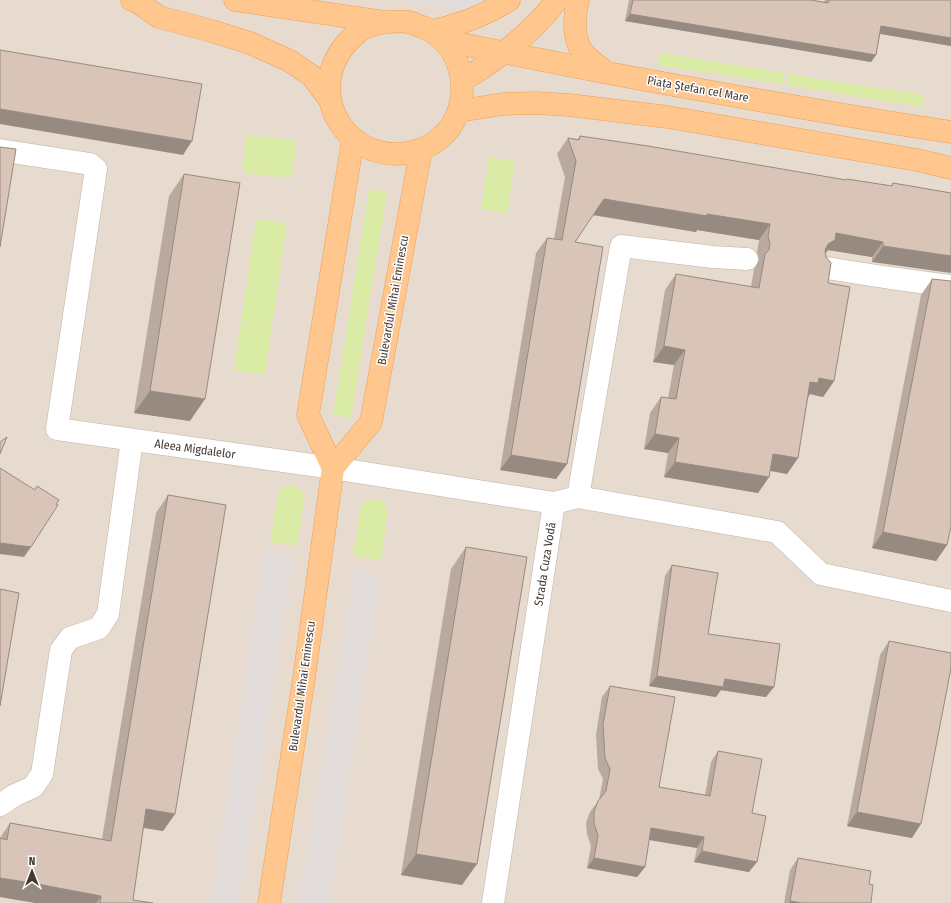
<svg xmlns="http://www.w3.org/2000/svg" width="951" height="903" viewBox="0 0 951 903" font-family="'Fira Sans Condensed',sans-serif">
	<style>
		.residential { fill: #e7dace }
		.green { fill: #d9eba5 }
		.parking { fill: #e2ddda }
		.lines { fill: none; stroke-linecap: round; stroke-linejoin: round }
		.minor-casing { stroke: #c0b2a6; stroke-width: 23 }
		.major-casing { stroke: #eda054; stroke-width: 23 }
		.minor { stroke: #fff; stroke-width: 22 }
		.major { stroke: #ffc78d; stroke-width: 22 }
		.wall { fill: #baa99e }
		.shaded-wall { fill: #978a81 }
		.building { fill: #d8c5b8; stroke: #978a81 }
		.labels { text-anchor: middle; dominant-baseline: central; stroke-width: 3; stroke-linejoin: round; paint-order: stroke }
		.street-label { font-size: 12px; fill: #433931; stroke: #fff }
	</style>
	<rect width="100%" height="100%" fill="#f2e9e1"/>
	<rect class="residential" x="0" y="0" width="951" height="903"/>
	<g class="green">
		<polygon points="660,53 784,73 782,84 658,65"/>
		<polygon points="788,74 924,95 922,107 786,85"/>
		<polygon points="248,135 293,140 296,143 292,176 289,178 245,173 243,171 246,138"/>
		<polygon points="489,157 515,161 507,213 481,209"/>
		<polygon points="369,189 387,192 351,418 333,415"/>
		<polygon points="256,219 287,223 265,375 234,370"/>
		<polygon points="287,485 298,487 305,496 297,546 270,542 278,492"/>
		<polygon points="370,499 382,501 388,510 381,560 353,556 361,506"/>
	</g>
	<g class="parking">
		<polygon points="392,0 492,0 473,9 454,9"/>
		<polygon points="265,548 293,560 239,903 211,903"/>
		<polygon points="355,566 379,582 329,903 298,903"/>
	</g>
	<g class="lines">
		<g class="minor-casing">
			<g id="minor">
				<polyline points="0,150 90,164 96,169 57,429 333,468 554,503 578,497 621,246 713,257 747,259"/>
				<polyline points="826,268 890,278 951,286"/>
				<polyline points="578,497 777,532 821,574 951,601"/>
				<polyline points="0,805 15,795 33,787 42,774 61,650 70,638 99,628 108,614 132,440"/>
				<polyline points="493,903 554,503"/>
			</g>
		</g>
		<g class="major-casing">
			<g id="major">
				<polyline points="132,0 136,1 159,17 212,31 250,43 290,61 312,76 330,100"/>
				<path d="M235 0 384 22C392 22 401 21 409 22 413 23 418 26 423 27 459 42 472 87 454 121 446 137 429 148 412 152 351 166 306 100 342 49 348 41 356 33 364 28 370 25 378 24 384 22"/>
				<path d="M578 0C574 18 572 42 586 56 592 62 599 67 606 72"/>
				<path d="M433 31C461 24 484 16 509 0"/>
				<path d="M445 41C500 51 554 63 608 73 722 94 836 115 951 132"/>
				<path d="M463 80C498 59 532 33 557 0"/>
				<polyline points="459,111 503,104 536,103 569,105 668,117 917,160 951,168"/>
				<polyline points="333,468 308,415 353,140"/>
				<polyline points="333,468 371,422 421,150"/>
				<polyline points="269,903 304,678 333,468"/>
			</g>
		</g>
		<use href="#minor" class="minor"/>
		<use href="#major" class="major"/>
	</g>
	<g class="wall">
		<polygon points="629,0 811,0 824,2 825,0 951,0 951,46 880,34 876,55 871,62 625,21"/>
		<polygon points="580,136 846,180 847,179 891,186 893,183 951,193 872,262 872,257 828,250 825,254 834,381 823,397 810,394 808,398 798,458 787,474 770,471 769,477 758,493 664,477 668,453 644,449 650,413 661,397 668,398 674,365 653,362 665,290 676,274 751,287 754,269 759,260 757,252 759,240 697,230 696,232 593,215 575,242 567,464 556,479 500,470 536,253 547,238 554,239 565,177 557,154 568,138 578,139"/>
		<polygon points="184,174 190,421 134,413 169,196"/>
		<polygon points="932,279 947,545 936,561 872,548 921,295"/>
		<polygon points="168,495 175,814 163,831 143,828 133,900 153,903 36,903 0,897 0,838 10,823 102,839 156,513"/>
		<polygon points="466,547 462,885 401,875 451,569"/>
		<polygon points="672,565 708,634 766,697 721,690 716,697 649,686 665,576"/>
		<polygon points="889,641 912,838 847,826 880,655"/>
		<polygon points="610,686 659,787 705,795 711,762 718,751 752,813 749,872 694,862 697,848 649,840 645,867 637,877 587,868 591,846 587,834 586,823 590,812 599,800 603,779 598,769 596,735 602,697"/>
		<polygon points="798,858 869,884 871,903 784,903 790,870"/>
	</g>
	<g class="shaded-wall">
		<polygon points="630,14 876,55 871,62 625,21"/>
		<polygon points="881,26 951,38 951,46 876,33"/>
		<polygon points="0,109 192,141 183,155 0,124"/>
		<polygon points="604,199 707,214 770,224 759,240 697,230 696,232 593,215"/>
		<polygon points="836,233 883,242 872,257 828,250 824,256 817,260"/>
		<polygon points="883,246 951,256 951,273 872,262"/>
		<polygon points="664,346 685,350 674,365 653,362"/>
		<polygon points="819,378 834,381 823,397 810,394 807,399 810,382"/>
		<polygon points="150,391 205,399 190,421 134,413"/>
		<polygon points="655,434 679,438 668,453 644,449"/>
		<polygon points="773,454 798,458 787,474 762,469"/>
		<polygon points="511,455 567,464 556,479 500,470"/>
		<polygon points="675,462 769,477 758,493 664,477"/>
		<polygon points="883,532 947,545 936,561 872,548"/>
		<polygon points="0,543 31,547 24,557 0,554"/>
		<polygon points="657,676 725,679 774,687 766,697 721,690 716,697 649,686"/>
		<polygon points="146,809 175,814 163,831 134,826"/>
		<polygon points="857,812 921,824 912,838 847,826"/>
		<polygon points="651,828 704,837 697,848 644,839"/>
		<polygon points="702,851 757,862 749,872 694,862"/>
		<polygon points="416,854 477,864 462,885 401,875"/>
		<polygon points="594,858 645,867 637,877 587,868"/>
		<polygon points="0,878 32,883 101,896 96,903 36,903 0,897"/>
		<polygon points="790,901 802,903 789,903"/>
	</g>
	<g class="building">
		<polygon points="633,0 811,0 828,3 829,0 951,0 951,38 881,26 876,55 630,14"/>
		<polygon points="0,50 202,84 192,141 0,109"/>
		<polygon points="580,136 648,146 846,180 847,179 892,186 893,183 951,193 951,256 883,246 883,242 836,233 835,240 828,244 825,250 826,257 831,263 828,283 850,287 834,381 819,378 818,383 810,382 798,458 773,454 769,477 675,462 679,438 655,434 661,397 676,399 685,350 664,346 676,274 759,288 765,254 769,250 770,244 768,236 770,224 707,214 707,216 604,199 575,242 603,247 567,464 511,455 547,238 562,240 576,161 568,138 579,140"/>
		<polygon points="0,147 16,149 0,247"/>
		<polygon points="184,174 240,183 205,399 150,391"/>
		<polygon points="932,279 951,281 951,526 947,545 883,532"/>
		<polygon points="7,437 0,454 0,442"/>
		<polygon points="0,468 35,490 37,486 59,500 56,504 58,505 31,547 0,543"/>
		<polygon points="168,495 226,505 175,814 146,809 133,900 153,903 100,903 101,896 32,883 0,878 0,838 7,840 10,823 111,841"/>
		<polygon points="466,547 527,557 477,864 416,854"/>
		<polygon points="672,565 718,573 708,634 780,644 774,687 725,679 723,687 657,676"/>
		<polygon points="0,589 19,593 0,706"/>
		<polygon points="889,641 951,653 951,668 921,824 857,812"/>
		<polygon points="610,686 675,697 659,787 710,796 718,751 762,759 752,813 766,816 757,862 702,851 704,837 651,828 645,867 594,858 598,836 594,823 594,812 598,801 606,791 610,769 605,758 603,724"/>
		<polygon points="798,858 871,871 869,884 873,885 871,903 802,903 790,901"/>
	</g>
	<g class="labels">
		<g class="street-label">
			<text transform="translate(698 89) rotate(10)">Piața Ștefan cel Mare</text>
			<text transform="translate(393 300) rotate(-80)">Bulevardul Mihai Eminescu</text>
			<text transform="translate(195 449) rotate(8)">Aleea Migdalelor</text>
			<text transform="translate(545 564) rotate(-81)">Strada Cuza Vodă</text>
			<text transform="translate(302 686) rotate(-82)">Bulevardul Mihai Eminescu</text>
		</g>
	</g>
	<g transform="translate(32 871)" stroke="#ffffff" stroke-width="3" paint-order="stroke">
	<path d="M0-3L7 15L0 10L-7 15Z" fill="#433931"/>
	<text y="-6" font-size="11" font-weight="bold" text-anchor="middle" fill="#433931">N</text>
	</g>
</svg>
